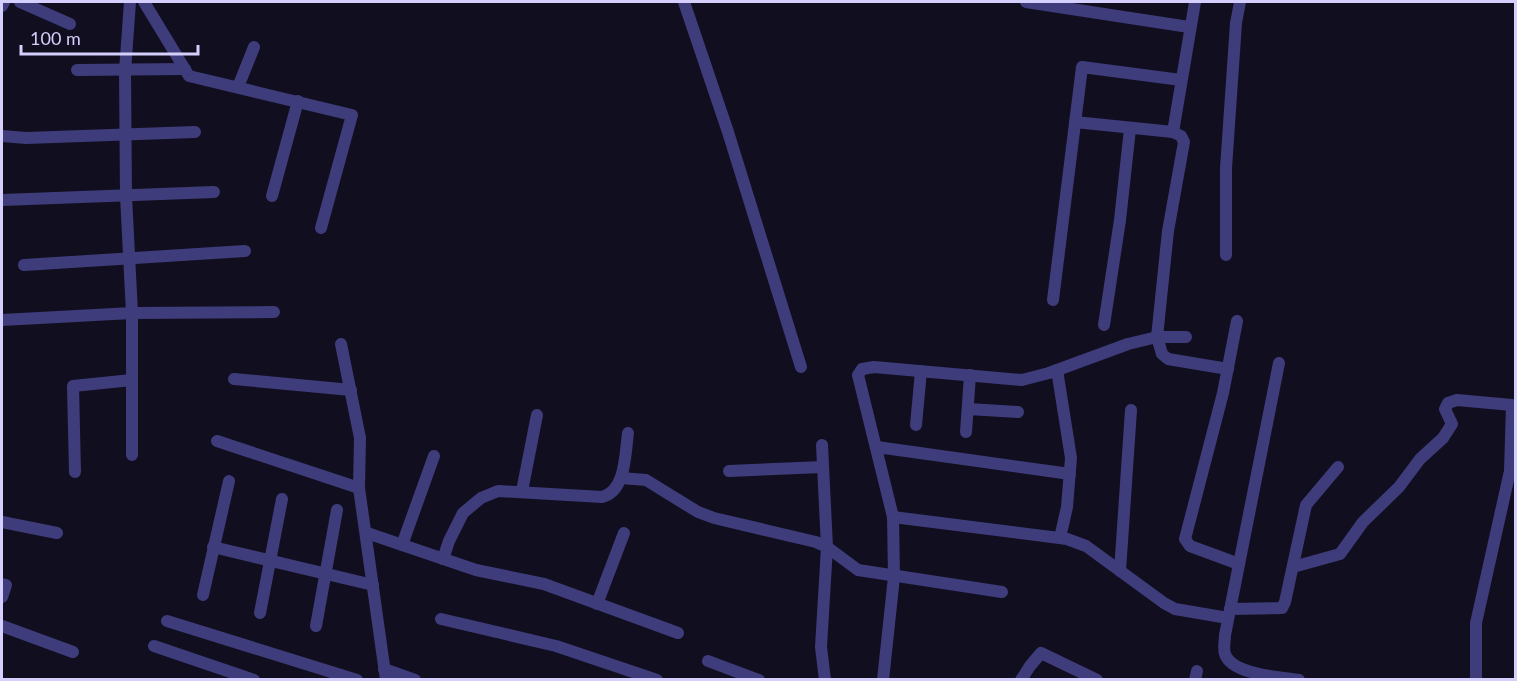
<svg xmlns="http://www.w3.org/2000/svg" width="1517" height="681" viewBox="0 0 1517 681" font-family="Lato,sans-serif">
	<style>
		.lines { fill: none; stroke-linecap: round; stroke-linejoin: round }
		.minor { stroke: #3e3c7b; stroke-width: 12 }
	</style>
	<rect width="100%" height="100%" fill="#110e1f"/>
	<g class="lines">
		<g class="minor">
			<polyline points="20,2 70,24"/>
			<polyline points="130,2 125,71 126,196 132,313 132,455"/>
			<polyline points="144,2 189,76 352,115 321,228"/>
			<polyline points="684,2 728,132 801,367"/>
			<polyline points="1026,2 1189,27"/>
			<polyline points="2,6 4,2"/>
			<polyline points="77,70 185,69"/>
			<polyline points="238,87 254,47"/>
			<polyline points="1075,122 1173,132 1181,136 1184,142 1168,231 1157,337 1162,354 1168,359 1228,369"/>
			<polyline points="1173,132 1195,2"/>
			<polyline points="2,136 26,138 195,132"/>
			<polyline points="272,196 298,101"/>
			<polyline points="2,200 214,192"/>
			<polyline points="1226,255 1226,168 1236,23 1240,2"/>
			<polyline points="24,265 245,251"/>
			<polyline points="1053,300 1082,67 1181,80"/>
			<polyline points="2,320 132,313 274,312"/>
			<polyline points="1237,321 1223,393 1185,539 1190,546 1239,564"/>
			<polyline points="1104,325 1120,220 1130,129"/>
			<polyline points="341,344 360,438 359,488 386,680"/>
			<path d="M1279 363 1225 635C1225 641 1223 649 1225 654 1232 675 1281 677 1299 680"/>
			<polyline points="1057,370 1071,458 1067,507 1060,538"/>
			<polyline points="234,379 351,390"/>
			<polyline points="968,409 1018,412"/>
			<polyline points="916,425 921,371"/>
			<polyline points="966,432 970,375"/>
			<polyline points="217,441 359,488"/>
			<polyline points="822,445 827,547 821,647 825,680"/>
			<polyline points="877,447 1070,474"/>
			<polyline points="729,471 823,467"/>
			<polyline points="75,472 73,386 132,380"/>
			<polyline points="621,478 646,480 698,512 714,518 816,542 827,547 858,570 1002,592"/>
			<polyline points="522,491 537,415"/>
			<polyline points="893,517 1067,539 1086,546 1164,603 1175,609 1228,618"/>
			<polyline points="2,522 57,533"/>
			<polyline points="367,533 476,570 544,584 678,633"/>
			<polyline points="402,545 434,456"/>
			<polyline points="213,547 373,585"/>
			<path d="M443 559 449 541 463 513 481 498 498 491 602 497C626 491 625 454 628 433"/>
			<polyline points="1293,567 1340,554 1363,522 1399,487 1420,459 1443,438 1452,424 1445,409 1448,403 1457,400 1512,405 1510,471 1476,623 1476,680"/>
			<polyline points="1120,571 1131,410"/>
			<polyline points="2,584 6,585 2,597"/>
			<polyline points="203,595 229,481"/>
			<polyline points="597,604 624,533"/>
			<polyline points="1230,609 1282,608 1285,602 1306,505 1338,467"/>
			<polyline points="260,613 282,499"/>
			<polyline points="441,619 556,646 657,680"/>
			<polyline points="167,621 357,680"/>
			<polyline points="2,626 73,652"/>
			<polyline points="316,626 337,510"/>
			<polyline points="154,646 254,680"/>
			<polyline points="708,661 759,680"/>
			<polyline points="384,669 415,680"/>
			<polyline points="883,680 894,577 893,517 858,375 862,369 874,367 1022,380 1049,373 1128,344 1157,337 1186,337"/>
			<polyline points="1021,680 1030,666 1041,653 1097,680"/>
			<polyline points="1195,680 1197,671"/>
		</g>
	</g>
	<rect width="1517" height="681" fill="none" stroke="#d4cffc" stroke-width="6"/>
	<path d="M21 45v9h177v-9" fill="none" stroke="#d4cffc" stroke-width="3"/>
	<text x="30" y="45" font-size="18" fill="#d4cffc" stroke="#110e1f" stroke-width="4.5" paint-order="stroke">100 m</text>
</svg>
